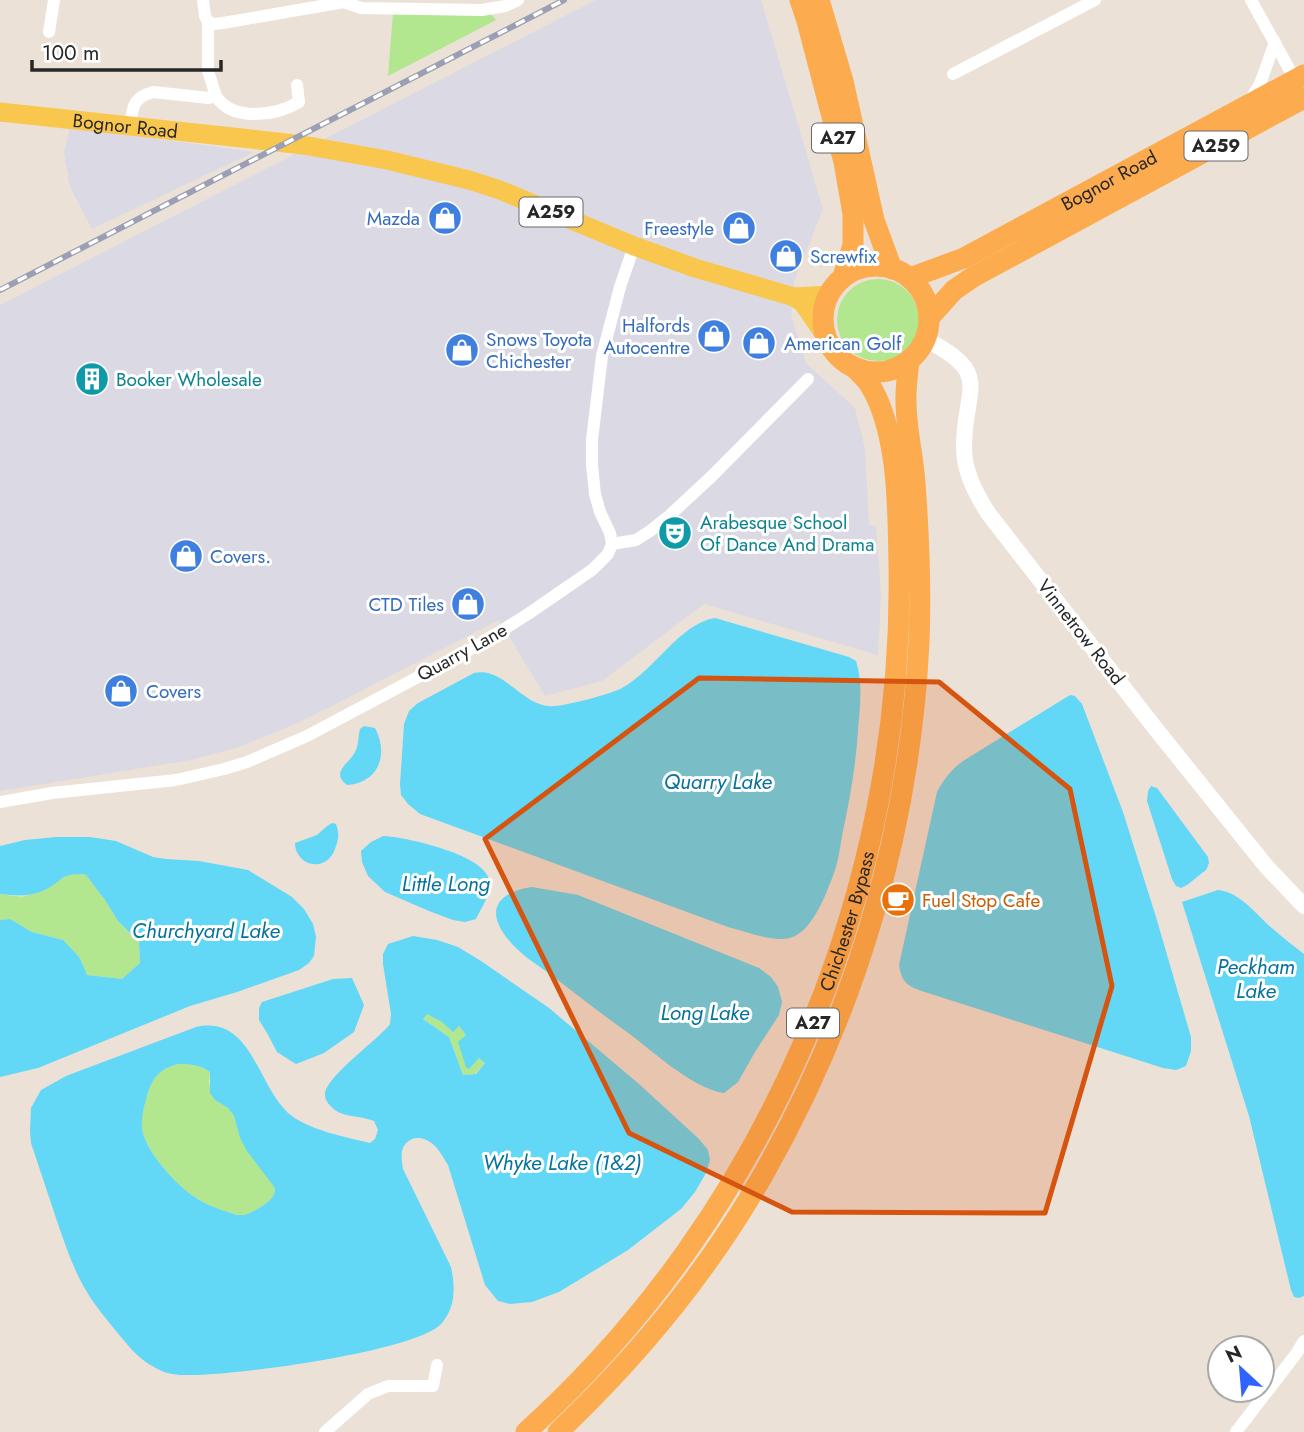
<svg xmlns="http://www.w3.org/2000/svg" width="1304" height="1432" viewBox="0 0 1304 1432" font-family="Jost,sans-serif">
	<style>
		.industrial { fill: #dbd9e3 }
		.green { fill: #b2e68f }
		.water { fill: #62d7f6; fill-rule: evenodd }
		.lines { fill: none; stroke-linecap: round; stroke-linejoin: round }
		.minor { stroke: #fff; stroke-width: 12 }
		.tertiary { stroke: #fff; stroke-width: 16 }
		.primary { stroke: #f9c74e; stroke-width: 19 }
		.trunk { stroke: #fcac4e; stroke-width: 21 }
		.rail-casing { stroke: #9a9fb3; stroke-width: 6 }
		.rail { stroke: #fff; stroke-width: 3.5; stroke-dasharray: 10; stroke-linecap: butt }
		.marked { fill: #d5540f; fill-opacity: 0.2; stroke: #d5540f; stroke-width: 5; stroke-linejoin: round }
		.labels { text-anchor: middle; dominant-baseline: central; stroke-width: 6; stroke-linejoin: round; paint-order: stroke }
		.shield { fill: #fff; stroke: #686868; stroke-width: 2 }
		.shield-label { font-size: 18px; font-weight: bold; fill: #272727 }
		.street-label { font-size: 19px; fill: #272727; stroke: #fff }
		.shop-label { font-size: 19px; fill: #366cbe; stroke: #fff; text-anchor: start }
		.culture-label { font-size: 19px; fill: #0d838f; stroke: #fff; text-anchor: start }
		.food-label { font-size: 19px; fill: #c56008; stroke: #fff; text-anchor: start }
		.water-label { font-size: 21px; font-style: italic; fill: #05729d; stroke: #fff }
	</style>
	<rect width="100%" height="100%" fill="#ebe1d7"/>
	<g class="industrial">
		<polygon points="596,0 761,0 823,209 794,282 791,316 806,363 855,408 865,449 869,525 876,526 881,596 878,655 704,604 602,681 545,696 499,620 332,706 295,724 239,747 191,760 0,791 0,305"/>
		<polygon points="70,127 254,152 92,229 70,187 64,153"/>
	</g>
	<g class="green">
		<polygon points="393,14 491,14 496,20 388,76"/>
		<circle cx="878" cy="320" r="41"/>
		<polygon points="71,873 86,875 105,900 118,921 139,943 140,963 122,979 87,975 80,958 63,940 32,932 10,919 0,920 0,894 22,897 45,890"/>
		<polygon points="427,1014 442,1022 453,1031 458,1025 466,1035 469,1069 479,1058 485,1063 475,1074 463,1075 449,1037 422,1018"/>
		<path d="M179 1064C190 1064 201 1065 210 1072L209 1083 215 1100 228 1108 234 1116 240 1138 275 1188C275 1197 270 1200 264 1205 257 1209 247 1216 239 1215 235 1215 232 1213 228 1212 214 1208 202 1202 189 1193 173 1181 144 1149 142 1128 141 1117 144 1107 147 1096 152 1078 160 1068 179 1064Z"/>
	</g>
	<g class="water">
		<path d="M715 618 849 657 856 661C863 683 860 706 858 730 856 764 850 798 843 831 840 845 839 860 834 873 827 892 814 927 795 936 779 945 745 931 728 927L420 814 408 804 401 795 400 784 404 724 409 711 418 703 474 673C505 666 523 709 555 706 569 705 611 694 622 688 654 671 679 624 715 618Z"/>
		<path d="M1070 695 1075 696 1082 704 1123 812 1156 917 1191 1037V1051L1186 1066 1176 1070 1163 1068 928 993C910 987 902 985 899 965L937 792C944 779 951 770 963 761Z"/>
		<path d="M364 726 375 728C389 754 379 783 347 785 330 772 349 764 355 752 359 745 358 736 360 729Z"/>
		<polygon points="1151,786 1157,788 1208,857 1209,863 1206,870 1187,885 1181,888 1176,886 1172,879 1147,801 1148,791"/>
		<path d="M332 823 336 824C339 832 339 838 336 846 328 875 295 866 295 843L317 835 327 826Z"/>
		<path d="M383 836C406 837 480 854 488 877 493 891 482 907 476 919L465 922 453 920 429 911 385 892 368 876 362 862 361 851 371 842Z"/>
		<path d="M56 837H90L116 841 153 857 166 859 199 861 248 870 292 897 304 909 313 924 316 937 314 956 309 963 299 970 237 992 190 1006 38 1068 0 1077V920L10 919 32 932 63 940 80 958 87 975 122 979 140 963 139 942 118 921 105 900 86 875C61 872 65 880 45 890 30 897 16 896 0 894V846L25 840Z"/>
		<path d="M532 887 578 895 759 968 771 977 778 987 782 1002 779 1015 755 1052 738 1082 724 1093C690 1088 649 1047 620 1027 596 1010 574 992 551 975 538 965 524 957 513 945 485 915 492 893 532 887Z"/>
		<path d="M1218 890C1242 893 1255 914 1273 929 1283 938 1294 946 1304 954V1296L1299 1298 1294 1297 1291 1290 1249 1116 1182 902Z"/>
		<path d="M413 936 437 940 458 947 481 961 549 1008 639 1084 699 1139 708 1150 710 1160 706 1173 695 1192 681 1209 628 1250 559 1292 532 1302 510 1304 498 1301 485 1285 448 1165C443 1157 438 1147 430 1142 419 1134 405 1138 402 1151 401 1157 402 1163 403 1169L451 1267C455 1286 456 1307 442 1323 417 1352 226 1377 184 1375 174 1375 163 1373 154 1367 138 1359 127 1344 116 1331 106 1318 95 1306 87 1292 74 1271 66 1247 58 1224 49 1197 40 1170 31 1143L30 1131 31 1108 41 1090 66 1076 196 1027C251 1015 257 1084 288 1113 308 1130 345 1137 370 1143L375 1139 378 1130 374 1121C362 1116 347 1117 338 1112 332 1108 325 1102 325 1095 324 1078 378 1040 390 1024L391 1014 383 964V954L388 944ZM427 1014 442 1022 453 1032 459 1026 466 1035 458 1042 466 1067 469 1069 479 1058 485 1063 476 1074 463 1075 449 1037 423 1019ZM179 1064C190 1064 201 1065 210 1072V1093L215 1100 228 1108 234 1116 240 1138 247 1151 275 1188C275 1197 270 1200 264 1205 257 1209 247 1216 239 1215 235 1215 232 1213 228 1212 214 1208 201 1202 189 1193 173 1181 144 1149 142 1128 141 1118 144 1107 147 1096 152 1078 160 1068 179 1064Z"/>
		<polygon points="352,978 364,1005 354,1032 324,1053 296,1064 277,1052 267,1033 259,1020 259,1008 262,1002 333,979"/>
	</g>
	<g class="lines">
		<g class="minor">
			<polyline points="1251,0 1297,83"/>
			<polyline points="208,22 214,24 223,23 344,2 361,8 482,10 505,6 518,0"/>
			<polyline points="49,32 54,0"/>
			<polyline points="953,74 1095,0"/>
			<path d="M216 96C232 122 276 116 299 102L297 85"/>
			<polyline points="1249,102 1260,84 1275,42"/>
			<path d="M130 126C133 107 132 98 153 92L209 98 216 96 208 71V22L205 16 203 0"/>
			<polyline points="612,544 636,540 650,531 669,516 712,476 808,379"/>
			<polyline points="0,802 52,793 176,780 224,769 247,762 307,736 482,643 528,614 592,570 608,554 612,544 610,533 600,512 595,494 592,465 592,440 602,356 620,287 634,246"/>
			<polyline points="325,1432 368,1394 388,1386 433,1386 437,1365"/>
			<polyline points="1236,1432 1296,1354 1304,1341"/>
		</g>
		<path class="tertiary" d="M925 339C994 374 964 387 964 447 964 472 975 492 988 513L1155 728 1266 866 1304 906"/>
		<g class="primary">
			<path id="s1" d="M0 112 251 139 303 145 387 160 469 180 500 190 634 246 695 268 794 297 829 295"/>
			<polyline points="794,297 803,303 825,335"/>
		</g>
		<g class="trunk">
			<polyline points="800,0 807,21 844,162 853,214 853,245 843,277"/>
			<polyline points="819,0 843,81 874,220 892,269"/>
			<circle cx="876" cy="319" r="53"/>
			<path id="s2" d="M910 278 964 258 1304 75"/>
			<polyline points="929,318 954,290 973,277 1304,98"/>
			<path id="s3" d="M526 1432C768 1214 905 890 899 565 898 510 899 433 870 385 866 378 859 373 854 367"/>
			<path d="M558 1432C637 1357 709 1270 763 1175 856 1012 910 829 919 642 921 589 919 536 915 483 913 454 905 425 906 396 906 384 908 372 909 360"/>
		</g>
		<g class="rail-casing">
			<polyline id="rail" points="0,290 564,0"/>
		</g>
		<use href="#rail" class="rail"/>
	</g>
	<path class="marked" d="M699 678 939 682 1070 789 1112 986 1045 1213 792 1212 629 1133 485 839Z"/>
	<defs>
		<g id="shop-disc" transform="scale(1.75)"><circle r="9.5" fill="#3f7fe0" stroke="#fff"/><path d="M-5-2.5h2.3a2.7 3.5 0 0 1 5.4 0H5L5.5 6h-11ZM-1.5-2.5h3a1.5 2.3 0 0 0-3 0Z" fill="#fff"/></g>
		<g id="building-disc" transform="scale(1.75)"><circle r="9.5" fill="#0f9aa8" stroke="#fff"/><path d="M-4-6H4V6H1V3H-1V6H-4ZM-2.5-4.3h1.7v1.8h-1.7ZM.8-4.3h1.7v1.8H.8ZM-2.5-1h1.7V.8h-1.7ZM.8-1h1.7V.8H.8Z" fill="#fff"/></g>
		<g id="theatre-disc" transform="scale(1.75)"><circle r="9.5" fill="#0f9aa8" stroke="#fff"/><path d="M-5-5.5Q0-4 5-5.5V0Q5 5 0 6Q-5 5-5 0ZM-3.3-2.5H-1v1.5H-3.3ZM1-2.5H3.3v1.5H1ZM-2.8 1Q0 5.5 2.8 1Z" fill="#fff"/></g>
		<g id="cafe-disc" transform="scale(1.75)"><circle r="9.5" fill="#e8710a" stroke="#fff"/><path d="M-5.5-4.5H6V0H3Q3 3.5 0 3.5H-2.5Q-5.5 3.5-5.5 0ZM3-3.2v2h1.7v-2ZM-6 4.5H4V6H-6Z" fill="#fff"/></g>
	</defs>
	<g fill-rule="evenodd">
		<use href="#shop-disc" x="445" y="218"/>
		<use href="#shop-disc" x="739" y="228"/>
		<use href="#shop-disc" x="786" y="256"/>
		<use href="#shop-disc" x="714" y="336"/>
		<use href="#shop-disc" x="759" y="343"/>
		<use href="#shop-disc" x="462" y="350"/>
		<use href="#building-disc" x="92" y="379"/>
		<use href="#theatre-disc" x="675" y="533"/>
		<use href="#shop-disc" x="186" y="556"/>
		<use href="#shop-disc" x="468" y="604"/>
		<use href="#shop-disc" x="121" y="691"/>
		<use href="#cafe-disc" x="898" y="900"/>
	</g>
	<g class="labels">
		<g class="shield">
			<rect x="812" y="123.5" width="52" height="29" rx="5"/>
			<rect x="1184.5" y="131.5" width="63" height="29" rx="5"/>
			<rect x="519.5" y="197.5" width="63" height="29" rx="5"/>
			<rect x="787" y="1008.5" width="52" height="29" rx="5"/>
		</g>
		<g class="shield-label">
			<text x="838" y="138">A27</text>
			<text x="1216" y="146">A259</text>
			<text x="551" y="212">A259</text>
			<text x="813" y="1023">A27</text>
		</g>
		<g class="street-label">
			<text stroke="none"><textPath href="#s1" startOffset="126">Bognor Road</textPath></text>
			<text stroke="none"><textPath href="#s2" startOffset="222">Bognor Road</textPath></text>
			<text transform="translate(1081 632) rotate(52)">Vinnetrow Road</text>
			<text transform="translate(462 652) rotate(-29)">Quarry Lane</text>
			<text stroke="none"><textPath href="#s3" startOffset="611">Chichester Bypass</textPath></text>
		</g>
		<g class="shop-label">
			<text x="420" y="218" text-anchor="end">Mazda</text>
			<text x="714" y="228" text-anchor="end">Freestyle</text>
			<text x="810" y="256">Screwfix</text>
			<text x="690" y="325" text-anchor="end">Halfords<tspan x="690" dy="22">Autocentre</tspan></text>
			<text x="486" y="339">Snows Toyota<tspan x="486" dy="22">Chichester</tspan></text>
			<text x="784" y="343">American Golf</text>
			<text x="210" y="556">Covers.</text>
			<text x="444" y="604" text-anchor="end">CTD Tiles</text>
			<text x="146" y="691">Covers</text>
		</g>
		<g class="culture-label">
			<text x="116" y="379">Booker Wholesale</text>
			<text x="700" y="522">Arabesque School<tspan x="700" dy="22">Of Dance And Drama</tspan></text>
		</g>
		<g class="food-label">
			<text x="922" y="900">Fuel Stop Cafe</text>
		</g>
		<g class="water-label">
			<text x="718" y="782">Quarry Lake</text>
			<text x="446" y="884">Little Long</text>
			<text x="206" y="931">Churchyard Lake</text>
			<text x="1256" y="967">Peckham<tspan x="1256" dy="24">Lake</tspan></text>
			<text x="705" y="1013">Long Lake</text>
			<text x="562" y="1163">Whyke Lake (1&amp;2)</text>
		</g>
	</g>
	<g transform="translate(1241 1369) rotate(334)"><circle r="33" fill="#ffffff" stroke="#a9a9a9" stroke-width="2"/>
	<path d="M0-5L12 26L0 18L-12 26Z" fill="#3064ff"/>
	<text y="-10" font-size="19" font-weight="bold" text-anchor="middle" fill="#272727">N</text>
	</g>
	<path d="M32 60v10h189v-10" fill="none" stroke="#272727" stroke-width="3.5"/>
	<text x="42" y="60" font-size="21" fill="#272727" stroke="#ffffff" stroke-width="5" paint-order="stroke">100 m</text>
</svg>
